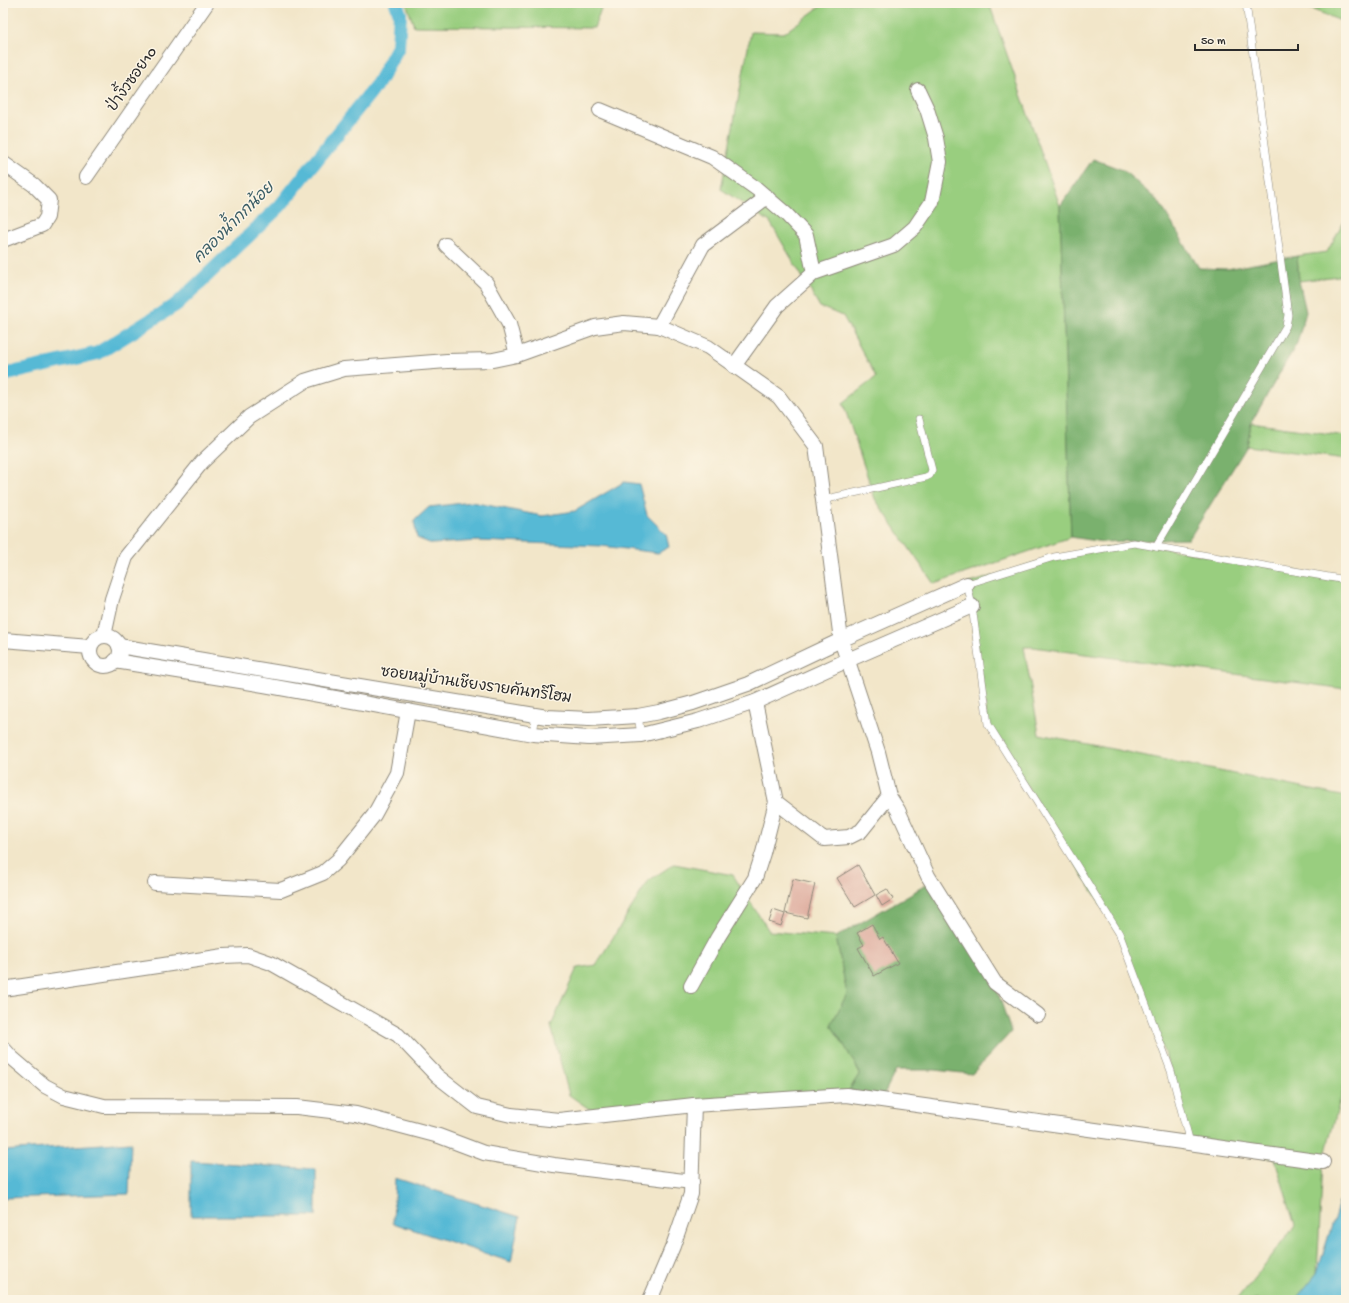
<svg xmlns="http://www.w3.org/2000/svg" width="1349" height="1303" viewBox="0 0 1349 1303" font-family="'Gochi Hand','Playpen Sans Thai',sans-serif">
	<style>
		.green { fill: #99ce7f; stroke: #627c55 }
		.forest { fill: #7ab16e; stroke: #526e4c }
		.water { fill: #56b9d5; stroke: #407280 }
		.lines { fill: none; stroke-linecap: round; stroke-linejoin: round }
		.canal { stroke: #56b9d5; stroke-width: 14 }
		.building { fill: #deac9e }
		.service-casing { stroke: #8e887a; stroke-width: 8 }
		.minor-casing { stroke: #8e887a; stroke-width: 16 }
		.service { stroke: #fff; stroke-width: 7 }
		.minor { stroke: #fff; stroke-width: 14 }
		.labels { text-anchor: middle; dominant-baseline: central; stroke-width: 3; stroke-linejoin: round; paint-order: stroke }
		.street-label { font-size: 15px; fill: #2b2b2b; stroke: #fcf5e5 }
		.water-label { font-size: 16px; font-style: italic; fill: #3a5d66; stroke: #fcf5e5 }
	</style>
	<rect width="100%" height="100%" fill="#fcf5e5"/>
	<filter id="ink" filterUnits="userSpaceOnUse"><feTurbulence type="fractalNoise" baseFrequency=".025" numOctaves="2"/><feDisplacementMap in="SourceGraphic" scale="8" xChannelSelector="R" yChannelSelector="G"/><feConvolveMatrix kernelMatrix="1 2 1 2 8 2 1 2 1" color-interpolation-filters="sRGB"/></filter>
	<filter id="wash" filterUnits="userSpaceOnUse"><feTurbulence type="fractalNoise" baseFrequency=".012" numOctaves="4" result="noise"/><feDisplacementMap in="SourceGraphic" scale="16" xChannelSelector="R" yChannelSelector="G"/><feGaussianBlur stdDeviation="0.9" result="paint"/><feColorMatrix in="noise" values="0 0 0 0 0 0 0 0 0 0 0 0 0 0 0 0 0 1.4 0 .05"/><feComposite in="paint" operator="in"/></filter>
	<g filter="url(#wash)">
		<rect width="100%" height="100%" fill="#f2e6c9"/>
		<g class="green">
			<polygon points="406,3 603,3 594,28 414,26"/>
			<polygon points="825,3 989,3 1060,206 1071,537 934,584 875,499 843,403 876,377 843,316 820,307 770,222 721,189 751,32 784,33"/>
			<polygon points="1296,3 1346,3 1346,23"/>
			<polygon points="1346,218 1346,275 1299,281 1297,256 1327,252"/>
			<polygon points="1251,423 1346,436 1346,459 1247,446"/>
			<polygon points="1134,543 1346,580 1346,689 1033,647 1024,647 1039,734 1346,797 1346,1079 1323,1162 1317,1273 1298,1300 1237,1300 1295,1226 1275,1159 1190,1143 1171,1071 1119,933 988,724 967,584 1054,557"/>
			<polygon points="674,864 733,875 769,931 836,937 847,994 831,1025 844,1045 860,1073 846,1095 598,1115 569,1095 551,1026 577,968 596,965 648,881"/>
		</g>
		<g class="forest">
			<polygon points="1093,159 1123,170 1159,202 1199,268 1227,269 1297,256 1299,281 1306,312 1297,343 1251,423 1247,446 1189,539 1103,542 1071,537 1060,206"/>
			<polygon points="931,882 995,983 1011,1032 972,1074 934,1070 896,1070 881,1100 846,1095 860,1073 844,1045 831,1025 847,994 836,937"/>
		</g>
		<g class="water">
			<polygon points="624,482 639,484 647,515 666,534 669,547 658,553 602,546 478,541 432,544 417,538 414,521 429,507 472,502 542,516 575,511"/>
			<polygon points="131,1142 129,1194 3,1198 3,1151"/>
			<polygon points="191,1161 316,1169 316,1216 191,1216"/>
			<polygon points="395,1178 520,1217 511,1262 393,1223"/>
			<polygon points="1346,1180 1346,1300 1295,1300 1317,1273"/>
		</g>
		<g class="lines">
			<polyline class="canal" points="3,375 98,353 177,304 280,206 378,83 398,47 400,14 396,3"/>
		</g>
		<g id="blocks">
			<g class="building">
				<polygon points="858,865 875,895 855,907 837,878"/>
				<polygon points="793,879 815,884 807,918 785,913"/>
				<polygon points="887,889 893,899 882,906 876,895"/>
				<polygon points="773,910 785,914 781,926 769,922"/>
				<polygon points="872,924 880,939 883,937 898,963 874,976 858,948 864,945 857,933"/>
			</g>
		</g>
	</g>
	<g filter="url(#ink)">
		<use href="#blocks" fill-opacity="0" stroke="#8e887a" stroke-width="1"/>
		<g class="lines">
			<g class="service-casing">
				<g id="service">
					<polyline points="822,500 926,477 930,475 932,470 919,419"/>
					<polyline points="1156,547 1286,326 1288,315 1246,3"/>
					<polyline points="638,716 641,735"/>
					<polyline points="533,734 536,714"/>
					<polyline points="1190,1143 1171,1071 1119,933 988,724 972,606 967,584 1054,557 1134,543 1346,580"/>
				</g>
			</g>
			<g class="minor-casing">
				<g id="minor">
					<polyline points="600,110 712,157 757,189 786,214 806,235 814,273"/>
					<polyline points="3,163 34,185 49,200 47,217 42,225 3,240"/>
					<polyline points="86,177 207,3"/>
					<polyline points="446,245 486,283 509,324 517,355"/>
					<polyline points="659,326 703,245 767,197"/>
					<polyline points="734,366 777,306 814,273 894,245 915,227 932,202 940,162 936,138 927,109 918,90"/>
					<polyline points="104,636 112,599 126,557 202,462 249,417 305,381 344,369 447,361 493,360 517,355 595,327 624,323 659,326 708,347 779,397 816,446 841,640 878,752 889,796 898,810 928,876 995,983 1038,1015"/>
					<circle cx="105" cy="651" r="15"/>
					<polyline points="3,640 90,647"/>
					<polyline points="119,646 547,717 589,719 638,716 659,712 693,703 748,684 841,640 967,584"/>
					<polyline points="115,661 264,685 533,734 589,738 641,735 698,721 755,702 848,660 972,606"/>
					<polyline points="755,702 776,802 824,839 849,837 861,831 889,796"/>
					<polyline points="155,883 281,890 323,873 338,860 374,815 397,773 408,711"/>
					<polyline points="691,986 718,937 755,878 763,853 776,802"/>
					<polyline points="3,989 224,956 248,955 271,963 398,1035 437,1076 477,1107 511,1115 559,1120 694,1105 846,1095 1323,1162"/>
					<polyline points="3,1048 11,1057 45,1086 64,1096 104,1106 297,1107 356,1114 439,1136 484,1153 554,1165 692,1182"/>
					<polyline points="650,1300 673,1246 691,1194 694,1105"/>
				</g>
			</g>
			<use href="#service" class="service"/>
			<use href="#minor" class="minor"/>
		</g>
	</g>
	<g class="labels">
		<g class="street-label">
			<text transform="translate(133 80) rotate(-55)">ป่างิ้วซอย10</text>
			<text transform="translate(476 686) rotate(8)">ซอยหมู่บ้านเชียงรายคันทรีโฮม</text>
		</g>
		<g class="water-label">
			<text transform="translate(235 224) rotate(-45)">คลองน้ำกกน้อย</text>
		</g>
	</g>
	<rect width="1349" height="1303" fill="none" stroke="#fcf5e5" stroke-width="16"/>
	<path d="M1195 44v6h103v-6" fill="none" stroke="#2b2b2b" stroke-width="2"/>
	<text x="1201" y="44" font-size="12" fill="#2b2b2b" stroke="#fcf5e5" stroke-width="3" paint-order="stroke">50 m</text>
</svg>
